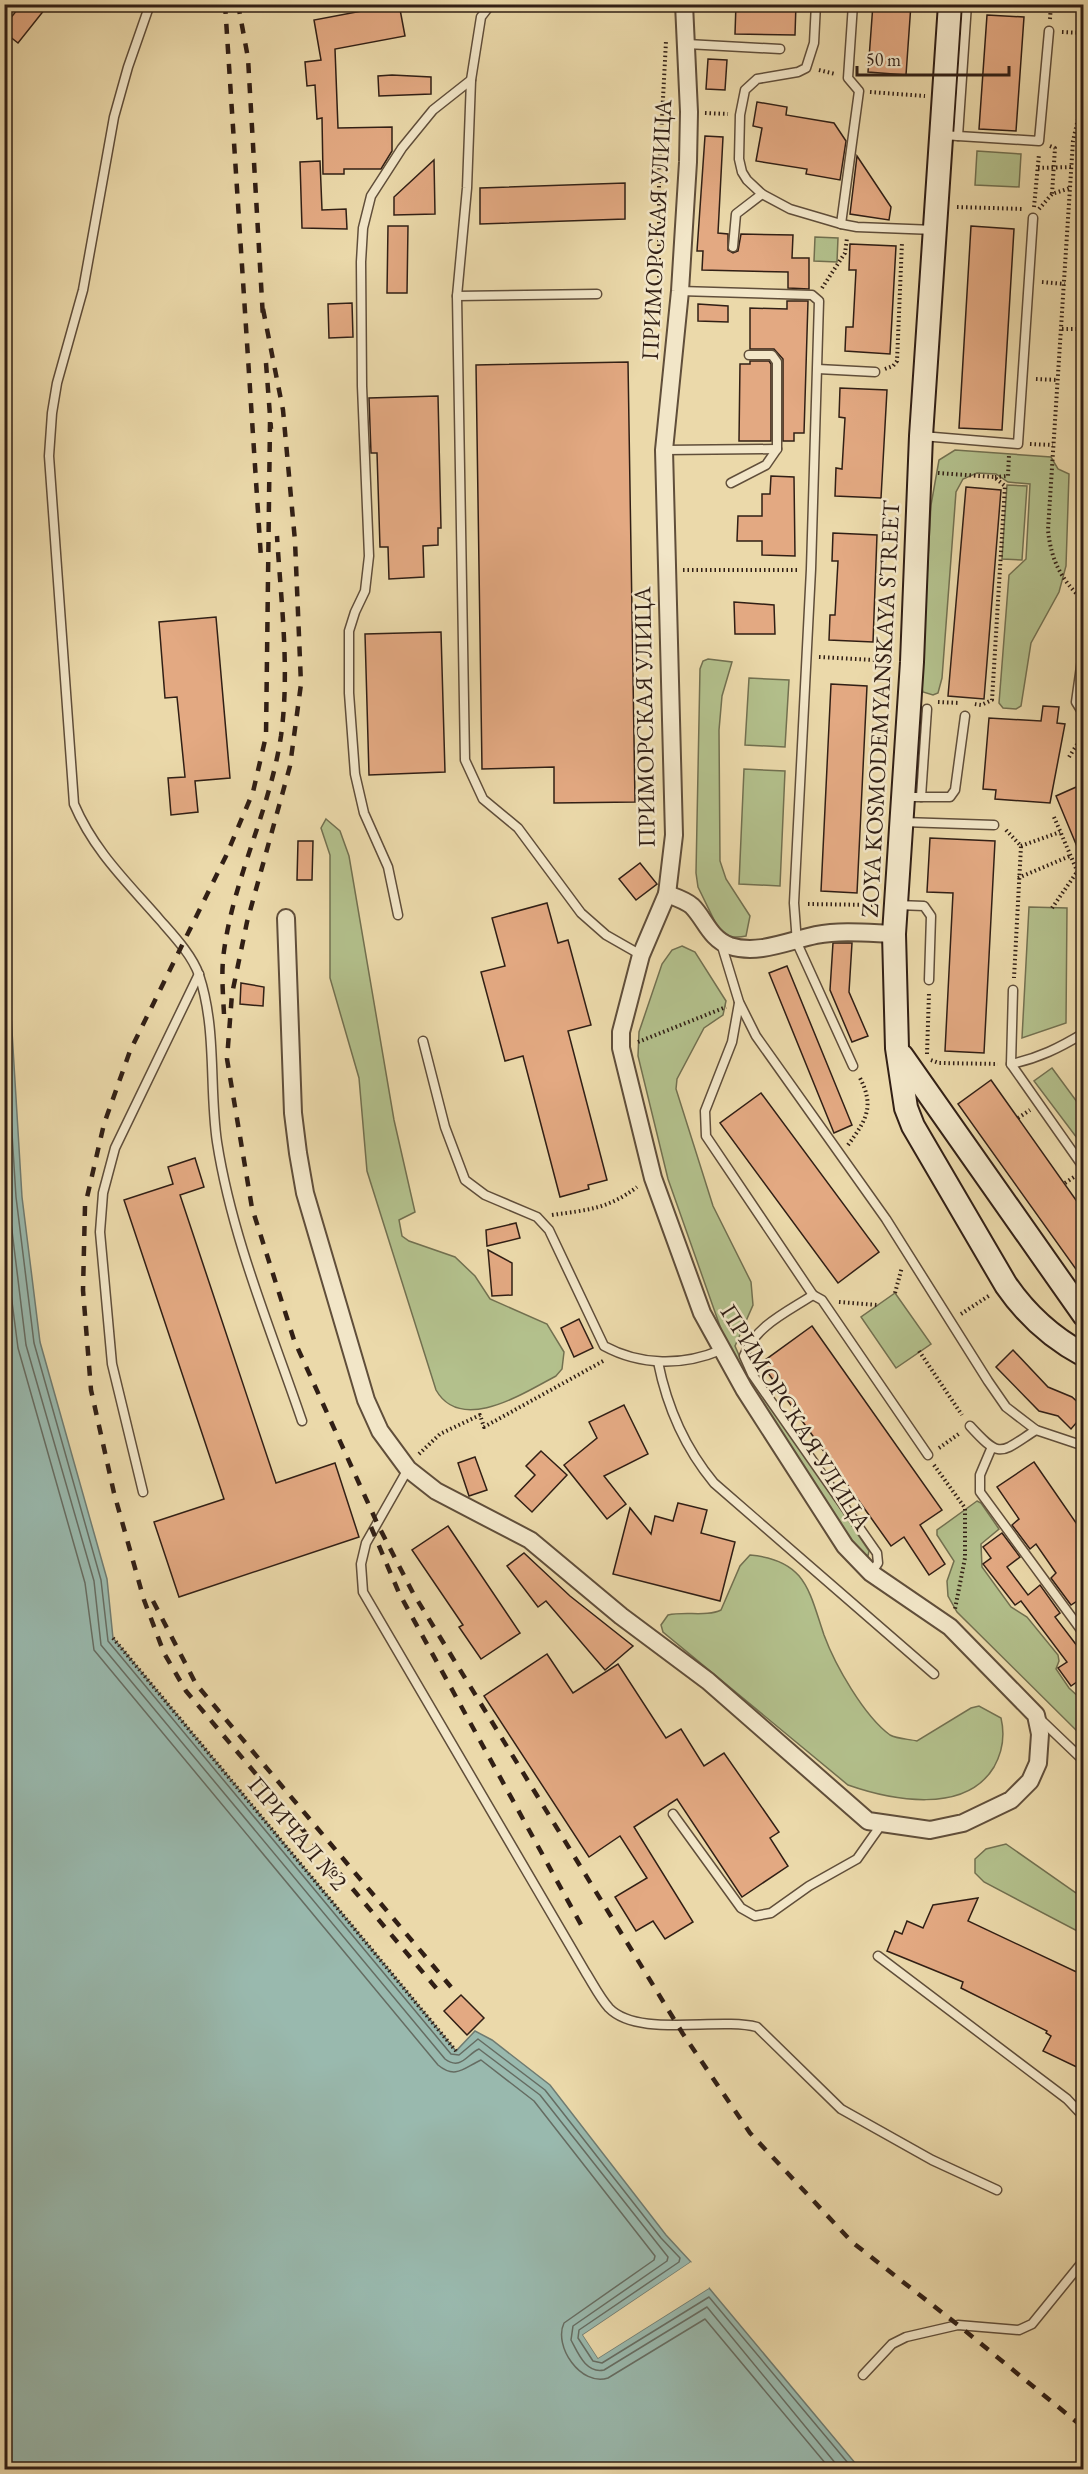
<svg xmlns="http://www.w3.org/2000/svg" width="1088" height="2474" viewBox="0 0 1088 2474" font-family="'EB Garamond',serif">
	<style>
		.green { fill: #b3c08c; stroke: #727050; stroke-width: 1.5 }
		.water { fill: #99b9ae; stroke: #6f7b71; stroke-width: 1.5 }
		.pier { fill: #ebd9aa }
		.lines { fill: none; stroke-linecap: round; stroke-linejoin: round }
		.shore { stroke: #656c62; stroke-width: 1.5 }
		.building { fill: #e3a982; stroke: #311f15; stroke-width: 1.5 }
		.lane-casing { stroke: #604e3a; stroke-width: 11 }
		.street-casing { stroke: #604e3a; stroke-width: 20 }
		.secondary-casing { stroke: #311f15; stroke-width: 26 }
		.path { stroke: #311f15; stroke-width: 4; stroke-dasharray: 1.5 3; stroke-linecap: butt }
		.lane { stroke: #f2e6c8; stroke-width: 8 }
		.street { stroke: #f2e6c8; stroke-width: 16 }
		.secondary { stroke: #f2e6c8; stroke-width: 22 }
		.rail { stroke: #311f15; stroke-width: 4.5; stroke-dasharray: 10 10; stroke-linecap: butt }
		.labels { text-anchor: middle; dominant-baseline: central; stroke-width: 5; stroke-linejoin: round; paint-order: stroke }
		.street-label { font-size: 24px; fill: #311f15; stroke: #f2e6c8 }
	</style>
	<rect width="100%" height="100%" fill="#ebd9aa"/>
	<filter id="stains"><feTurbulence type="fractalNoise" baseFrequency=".00333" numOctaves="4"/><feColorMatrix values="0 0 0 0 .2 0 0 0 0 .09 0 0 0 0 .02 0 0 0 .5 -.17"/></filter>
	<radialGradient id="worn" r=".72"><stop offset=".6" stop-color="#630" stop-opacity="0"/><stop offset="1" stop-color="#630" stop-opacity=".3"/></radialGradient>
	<g class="green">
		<polygon points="977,151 1021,154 1019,187 975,185"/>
		<polygon points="815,237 838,238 837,262 814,261"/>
		<polygon points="955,450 1051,457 1058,469 1069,474 1066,566 1059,592 1031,643 1021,706 1016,709 1003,708 999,703 1009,575 1026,559 1030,484 1008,482 996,474 977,473 963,479 956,492 942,678 938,693 933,695 923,692 921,685 931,505 939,460"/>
		<polygon points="1007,485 1027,486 1022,560 1002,559"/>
		<path d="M708 659 732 662 722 696 719 730 720 861 726 879 750 916 746 936C735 938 727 937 719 930L698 887 696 873 700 669 703 661Z"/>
		<polygon points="749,678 789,680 785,747 745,745"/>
		<polygon points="744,769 785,771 780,886 739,884"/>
		<path d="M326 819 340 831 349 856 394 1120 415 1212 399 1220 402 1236 409 1241 455 1257 475 1276 490 1299 547 1324 564 1352 562 1369 556 1376C524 1393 461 1434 436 1390L367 1171 359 1078 330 978V855L321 828Z"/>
		<polygon points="1029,907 1067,908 1066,1023 1022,1038"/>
		<polygon points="682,946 695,952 726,1001 723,1015 704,1028 677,1079 676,1089 713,1206 751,1282 753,1305 735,1346 742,1362 869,1551 868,1556 864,1554 846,1534 728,1349 668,1179 638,1056 639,1032 662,964 672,950"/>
		<polygon points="1052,1068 1083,1110 1083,1146 1034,1081"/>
		<polygon points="895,1293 931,1344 896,1368 861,1317"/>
		<polygon points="977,1501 981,1503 999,1529 981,1544 982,1567 1011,1607 1027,1617 1058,1655 1059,1661 1056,1669 1069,1688 1083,1701 1083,1737 957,1612 948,1596 947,1581 954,1561 937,1535 937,1530"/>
		<path d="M750 1555C806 1560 809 1591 824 1635 835 1665 864 1716 890 1735 897 1739 909 1739 917 1741L971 1708 979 1706 1001 1718C1005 1735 1003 1751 994 1767 965 1815 891 1800 848 1785L663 1632 661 1625 668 1615C685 1611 707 1617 721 1610L740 1566Z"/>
		<polygon points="1006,1844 1083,1898 1083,1934 984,1882 975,1873 975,1859 986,1849"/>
	</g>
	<polygon class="water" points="4,899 22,1197 40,1342 107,1579 113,1638 456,2051 475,2031 492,2040 550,2085 666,2235 691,2262 583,2335 598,2358 709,2288 856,2464 853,2469 5,2469"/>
	<polygon class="pier" points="691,2262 693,2264 587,2336 599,2354 708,2286 709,2288 598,2358 583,2335"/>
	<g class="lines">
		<g class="shore">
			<polyline points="4,1006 16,1197 34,1343 101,1580 108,1641 451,2054 459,2055 478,2039 545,2090 661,2238 680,2258 679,2262 579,2330 578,2338 593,2361 602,2363 709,2297 848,2463 848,2470"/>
			<path d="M4 1133 8 1198 26 1345 94 1581 101 1645 445 2059C461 2071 467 2054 479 2049L540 2095 668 2257 667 2261 573 2326 571 2340C578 2353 586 2374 604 2370L707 2307 841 2470"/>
			<path d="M4 1240 18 1348 85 1583 94 1650 438 2065C456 2080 465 2067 481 2060L534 2101 655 2256 654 2260 564 2323C553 2346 581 2387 608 2378L705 2319 831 2470"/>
		</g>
	</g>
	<g class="building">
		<polygon points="22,4 49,4 18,43 4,32 4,26"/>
		<polygon points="399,4 405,36 335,49 338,128 392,127 392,151 381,169 344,169 344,174 323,174 322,118 317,119 315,85 307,86 305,62 321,60 314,20"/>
		<polygon points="736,4 796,4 795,35 735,34"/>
		<polygon points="873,4 911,4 906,75 868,72"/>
		<polygon points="987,15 1024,17 1016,131 979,129"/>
		<polygon points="708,59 727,60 725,90 706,89"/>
		<polygon points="392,75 431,77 431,94 379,96 378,76"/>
		<polygon points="757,102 787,107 786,115 834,123 846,141 840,180 806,174 807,169 756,161 762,128 753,126"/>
		<polygon points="705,136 723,137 718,233 728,234 728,250 733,253 738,251 741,234 793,235 792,258 809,258 809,289 788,288 788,272 702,270 703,251 697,251"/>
		<polygon points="857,156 891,207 889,220 850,214"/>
		<polygon points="434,160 435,214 394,215 394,197"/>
		<polygon points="320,161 322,210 346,209 347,229 302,228 300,162"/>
		<polygon points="625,183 625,219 480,224 480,188"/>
		<polygon points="388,226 408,226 407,293 387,293"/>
		<polygon points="971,226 1014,229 1002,430 959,428"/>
		<polygon points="850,244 896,246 890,354 845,351 846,327 853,327 856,270 849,270"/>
		<polygon points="787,301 808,301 804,433 794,433 794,441 783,441 783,359 774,349 750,349 750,308 787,309"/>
		<polygon points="352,303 353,337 329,338 328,304"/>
		<polygon points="698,304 728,306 728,322 698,321"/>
		<polygon points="750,361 769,361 771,364 771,441 739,441 740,364 750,364"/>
		<polygon points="628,362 635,802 554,803 554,767 482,769 476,365"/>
		<polygon points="840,388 887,390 881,498 835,496 836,468 842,469 845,418 839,417"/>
		<polygon points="438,396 441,528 438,528 438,545 423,546 424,577 389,579 388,547 380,547 377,453 371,453 369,398"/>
		<polygon points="771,476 794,477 795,556 762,555 762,541 737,541 738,516 762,516 762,494 770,494"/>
		<polygon points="966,487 1001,490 984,699 948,696"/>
		<polygon points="833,533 877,535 873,642 829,640 830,615 835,615 838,561 832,561"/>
		<polygon points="734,602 774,605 775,634 735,634"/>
		<polygon points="216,617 230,778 195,781 198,812 171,815 168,778 185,777 177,697 165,698 159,622"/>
		<polygon points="441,632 445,772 369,775 365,634"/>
		<polygon points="831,684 867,686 857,893 821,891"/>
		<polygon points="1043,706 1059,707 1057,723 1065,724 1050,803 995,799 996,790 983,789 989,718 1041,721"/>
		<polygon points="1083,784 1083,861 1056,796"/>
		<polygon points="930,838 995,841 984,1053 945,1051 953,893 927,892"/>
		<polygon points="298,841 313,841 312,880 297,880"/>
		<polygon points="640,863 657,884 636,900 619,879"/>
		<polygon points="547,903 558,943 568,940 591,1025 568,1031 607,1180 588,1185 589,1189 560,1197 523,1056 505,1061 481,972 505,966 492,918"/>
		<polygon points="833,943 852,943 849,992 868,1036 852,1042 830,990"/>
		<polygon points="787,966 852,1125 834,1133 769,973"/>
		<polygon points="241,983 264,987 263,1006 240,1004"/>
		<polygon points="991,1080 1083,1210 1083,1279 958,1104"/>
		<polygon points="761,1093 879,1252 838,1283 720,1123"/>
		<polygon points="195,1158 204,1187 180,1195 276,1483 335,1463 359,1537 179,1597 154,1522 224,1499 124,1200 173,1184 168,1167"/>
		<polygon points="516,1223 520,1238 487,1246 486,1230"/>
		<polygon points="488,1250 512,1263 512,1295 492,1296"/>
		<polygon points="579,1319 593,1348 574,1357 561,1328"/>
		<polygon points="812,1326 942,1510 920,1525 945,1564 929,1575 904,1537 891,1546 761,1363"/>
		<polygon points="1013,1350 1048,1387 1072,1397 1083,1407 1083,1415 1071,1429 1058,1416 1039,1411 996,1367"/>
		<polygon points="624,1405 648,1454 604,1476 626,1504 607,1519 564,1465 597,1438 589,1422"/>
		<polygon points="541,1451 567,1475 532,1512 515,1496 535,1475 526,1466"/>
		<polygon points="475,1457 487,1490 469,1496 458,1463"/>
		<polygon points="1034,1462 1083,1533 1083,1597 1071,1605 1051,1578 1056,1573 1036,1544 1030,1549 1012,1525 1019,1519 997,1487"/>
		<polygon points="678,1503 707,1510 701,1533 735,1542 720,1601 613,1574 630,1508 651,1534 655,1516 673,1521"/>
		<polygon points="448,1526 520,1633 481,1659 459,1627 463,1625 412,1550"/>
		<polygon points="1002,1533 1020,1557 1007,1567 1028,1595 1040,1585 1060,1613 1055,1617 1081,1651 1083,1649 1083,1683 1081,1679 1071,1686 1058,1668 1067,1662 1021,1601 1015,1605 983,1564 991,1558 983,1547"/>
		<polygon points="524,1553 570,1596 633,1646 605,1670 546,1601 538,1607 507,1566"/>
		<polygon points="547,1654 573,1693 618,1664 666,1738 681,1729 704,1766 724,1753 779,1832 770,1838 788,1866 742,1897 677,1799 634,1827 693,1922 665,1939 653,1921 636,1931 615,1897 647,1878 620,1836 589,1857 484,1696"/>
		<polygon points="978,1898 968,1921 1083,1975 1083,2070 1043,2051 1051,2036 1046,2033 1047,2031 961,1988 963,1982 887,1951 895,1931 902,1934 907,1921 923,1928 933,1905"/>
		<polygon points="461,1995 484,2018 467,2035 444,2011"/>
	</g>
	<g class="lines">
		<g class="lane-casing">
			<g id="lane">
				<path d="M150 4 128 67 114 117 83 290 57 383 52 413 49 456 74 804C94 851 127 882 160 920 174 936 192 955 199 975 217 1029 209 1088 217 1142 232 1238 271 1330 302 1421"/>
				<polyline points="816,4 814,43 806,68 798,72 757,79 745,90 740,115 739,159 742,172 747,180 762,194 790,209 841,224 857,227 935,230"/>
				<polyline points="687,44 780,49"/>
				<polyline points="471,80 467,188 457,296 597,294"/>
				<polyline points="942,135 1039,141 1049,31"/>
				<polyline points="958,136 967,4"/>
				<polyline points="841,224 859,91 848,78 853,4"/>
				<polyline points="733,247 736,214 762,194"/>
				<polyline points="680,291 812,295 819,301 811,569 794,903 797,943 853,1066"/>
				<polyline points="457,296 465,760 483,799 518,828 581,913 606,935 641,955"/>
				<polyline points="818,369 875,372"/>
				<polyline points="922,436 1018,444 1033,218"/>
				<polyline points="664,450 777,449"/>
				<polyline points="731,483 766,465 777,449 777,362 772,355 749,355"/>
				<polyline points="1084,645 1076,702 1084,715"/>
				<polyline points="906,797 950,797 955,790 965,716"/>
				<polyline points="921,797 927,709"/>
				<polyline points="903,822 994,825"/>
				<polyline points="897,905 924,906 931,916 929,980"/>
				<polyline points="398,915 388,867 364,813 355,774 349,693 349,631 355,612 365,591 369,556 362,386 361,262 363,228 371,196 402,148 433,110 471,80 481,17 491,4"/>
				<polyline points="721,943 739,1002 756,1036 886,1219 988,1381 1006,1407 1036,1430 1084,1446"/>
				<polyline points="1013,990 1011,1064 1084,1168"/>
				<polyline points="739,1003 732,1042 705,1111 706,1136 813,1295 822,1300 928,1455"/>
				<polyline points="1084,1011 1084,1025"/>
				<path d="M423 1041 445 1127 465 1180 485 1195 537 1217 549 1230 604 1346C641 1366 683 1366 721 1350"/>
				<path d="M1011 1064C1039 1058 1059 1048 1084 1033"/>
				<path d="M813 1295C787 1312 755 1326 744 1356L752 1374 877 1553 878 1563 871 1573"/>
				<path d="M658 1362C667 1407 685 1448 714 1483L934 1674"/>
				<path d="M970 1426C1001 1460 1000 1453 1036 1430"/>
				<polyline points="991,1449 980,1475 980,1492 1084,1634"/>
				<path d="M408 1469 366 1543 361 1564 363 1592 586 1973C593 1984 600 1998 609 2008 638 2038 717 2017 757 2027L841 2109 932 2160 997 2190"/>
				<polyline points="143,1492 112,1364 100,1232 103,1193 115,1148 199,974"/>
				<polyline points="1040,1719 1084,1761"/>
				<polyline points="673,1814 741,1908 755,1916 771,1913 809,1886 857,1859 881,1825"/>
				<polyline points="878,1956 1067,2099 1084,2117"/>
				<polyline points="863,2375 892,2344 906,2337 958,2325 1019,2330 1032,2324 1084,2260"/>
			</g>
		</g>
		<g class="street-casing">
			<g id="street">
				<path d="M667 894C675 897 685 900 692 906 705 919 710 939 730 946 758 955 788 941 816 935 842 930 868 933 894 934"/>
				<polyline points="286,918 293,1113 298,1153 305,1193 366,1400 380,1431 408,1469 436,1491 530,1540 621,1616 708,1681 868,1821 930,1830 963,1823 1011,1800 1030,1781 1038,1763 1040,1734 1036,1715 950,1627 871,1573 845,1546 744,1389 702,1313 653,1178 621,1048 621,1032 641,955 667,894 674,835 664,450 680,291 688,162 689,112 684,4"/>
			</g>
		</g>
		<g class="secondary-casing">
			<g id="secondary">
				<path d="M950 4 921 436 912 662 894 934 897 1048 906 1108 913 1126 1006 1285C1026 1314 1052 1338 1084 1355"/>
				<polyline points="902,1056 1084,1315"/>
			</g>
		</g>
		<g class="path">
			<polyline points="979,6 1050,10"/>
			<polyline points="1050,19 1051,4"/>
			<polyline points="1062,32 1084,33"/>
			<polyline points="819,70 835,74"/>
			<polyline points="870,92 925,96"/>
			<path d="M1084 108 1080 110 1073 141 1048 530C1051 560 1061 580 1084 601"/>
			<polyline points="705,113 728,114"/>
			<polyline points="1050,146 1055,148 1052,194"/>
			<polyline points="1038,168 1071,167"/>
			<polyline points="957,207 1024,209"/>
			<polyline points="1034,207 1039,154"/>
			<polyline points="1039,209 1052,194 1070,188"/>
			<polyline points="1042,282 1065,284"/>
			<polyline points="822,288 845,253 847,238"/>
			<polyline points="659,300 659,175 666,41"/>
			<polyline points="1062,329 1084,329"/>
			<polyline points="885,369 893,366 897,361 902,242"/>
			<polyline points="1036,379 1058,380"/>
			<polyline points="1030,444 1053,445"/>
			<polyline points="938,473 994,477 1005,486 992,700 981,705 974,704"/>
			<polyline points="995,477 1008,476 1009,455"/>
			<polyline points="683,570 798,570"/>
			<polyline points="819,657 893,661"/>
			<polyline points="938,702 960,703"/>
			<polyline points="1069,757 1084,734"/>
			<polyline points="1054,817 1084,887"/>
			<polyline points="1006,830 1021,846 1014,978"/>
			<polyline points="1021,846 1060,832"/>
			<polyline points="1018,878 1070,856"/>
			<polyline points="808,904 875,905"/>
			<polyline points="1052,908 1077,872"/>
			<polyline points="638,1042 726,1007"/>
			<polyline points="927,1054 929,993"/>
			<polyline points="931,1060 939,1063 998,1064"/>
			<polyline points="1018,1118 1030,1110"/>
			<path d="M848 1145C867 1119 875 1106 859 1076"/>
			<polyline points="1065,1183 1074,1177"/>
			<path d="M552 1215C587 1210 608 1209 637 1187"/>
			<polyline points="895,1293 902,1267"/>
			<polyline points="839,1302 877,1305"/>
			<polyline points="961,1314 990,1295"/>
			<polyline points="919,1351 962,1415"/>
			<polyline points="939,1448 960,1433"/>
			<polyline points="419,1454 440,1434 480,1415 484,1427 605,1360"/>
			<polyline points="934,1465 965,1508 965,1558 955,1609"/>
			<polyline points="113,1638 456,2051"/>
		</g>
		<use href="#lane" class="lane"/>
		<use href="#street" class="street"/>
		<use href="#secondary" class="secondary"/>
		<g class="rail">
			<polyline points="225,4 261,558"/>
			<polyline points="238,4 248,58 263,318"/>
			<polyline points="263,309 283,410 295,541 301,684 290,766 247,922 232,994 227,1059 252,1208 294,1340 378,1525 413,1593 683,2034 750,2133 852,2242 958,2325 1084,2428"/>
			<polyline points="266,363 271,429"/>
			<polyline points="270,422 266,736 253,792 226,856 130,1051 104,1124 85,1206 83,1290 91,1390 114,1493 144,1600 164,1653 186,1691 442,1995"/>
			<path d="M224 1014C223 994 221 971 224 951 234 877 270 810 281 736 290 670 281 602 277 536"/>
			<polyline points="371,1527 399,1593 585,1932"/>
			<polyline points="153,1601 196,1684 451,1987"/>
		</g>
	</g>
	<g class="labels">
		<g class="street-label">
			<text transform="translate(656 230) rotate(-87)">ПРИМОРСКАЯ УЛИЦА</text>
			<text transform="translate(880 709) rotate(-87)">ZOYA KOSMODEMYANSKAYA STREET</text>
			<text transform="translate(644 717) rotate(-91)">ПРИМОРСКАЯ УЛИЦА</text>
			<text transform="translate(796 1417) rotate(58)">ПРИМОРСКАЯ УЛИЦА</text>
			<text transform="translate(298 1833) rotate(50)">ПРИЧАЛ №2</text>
		</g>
	</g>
	<rect width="1088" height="2474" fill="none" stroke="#ebd9aa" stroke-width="24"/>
	<rect x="6" y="6" width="1076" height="2462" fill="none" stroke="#311f15" stroke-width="3"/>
	<rect x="12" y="12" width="1064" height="2450" fill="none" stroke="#311f15" stroke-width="1.5"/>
	<path d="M857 66v9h152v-9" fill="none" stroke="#311f15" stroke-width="3"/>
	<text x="866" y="66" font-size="18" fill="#311f15" stroke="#f2e6c8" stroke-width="4.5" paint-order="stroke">50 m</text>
	<rect width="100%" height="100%" filter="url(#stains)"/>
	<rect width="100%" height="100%" fill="url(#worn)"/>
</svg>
